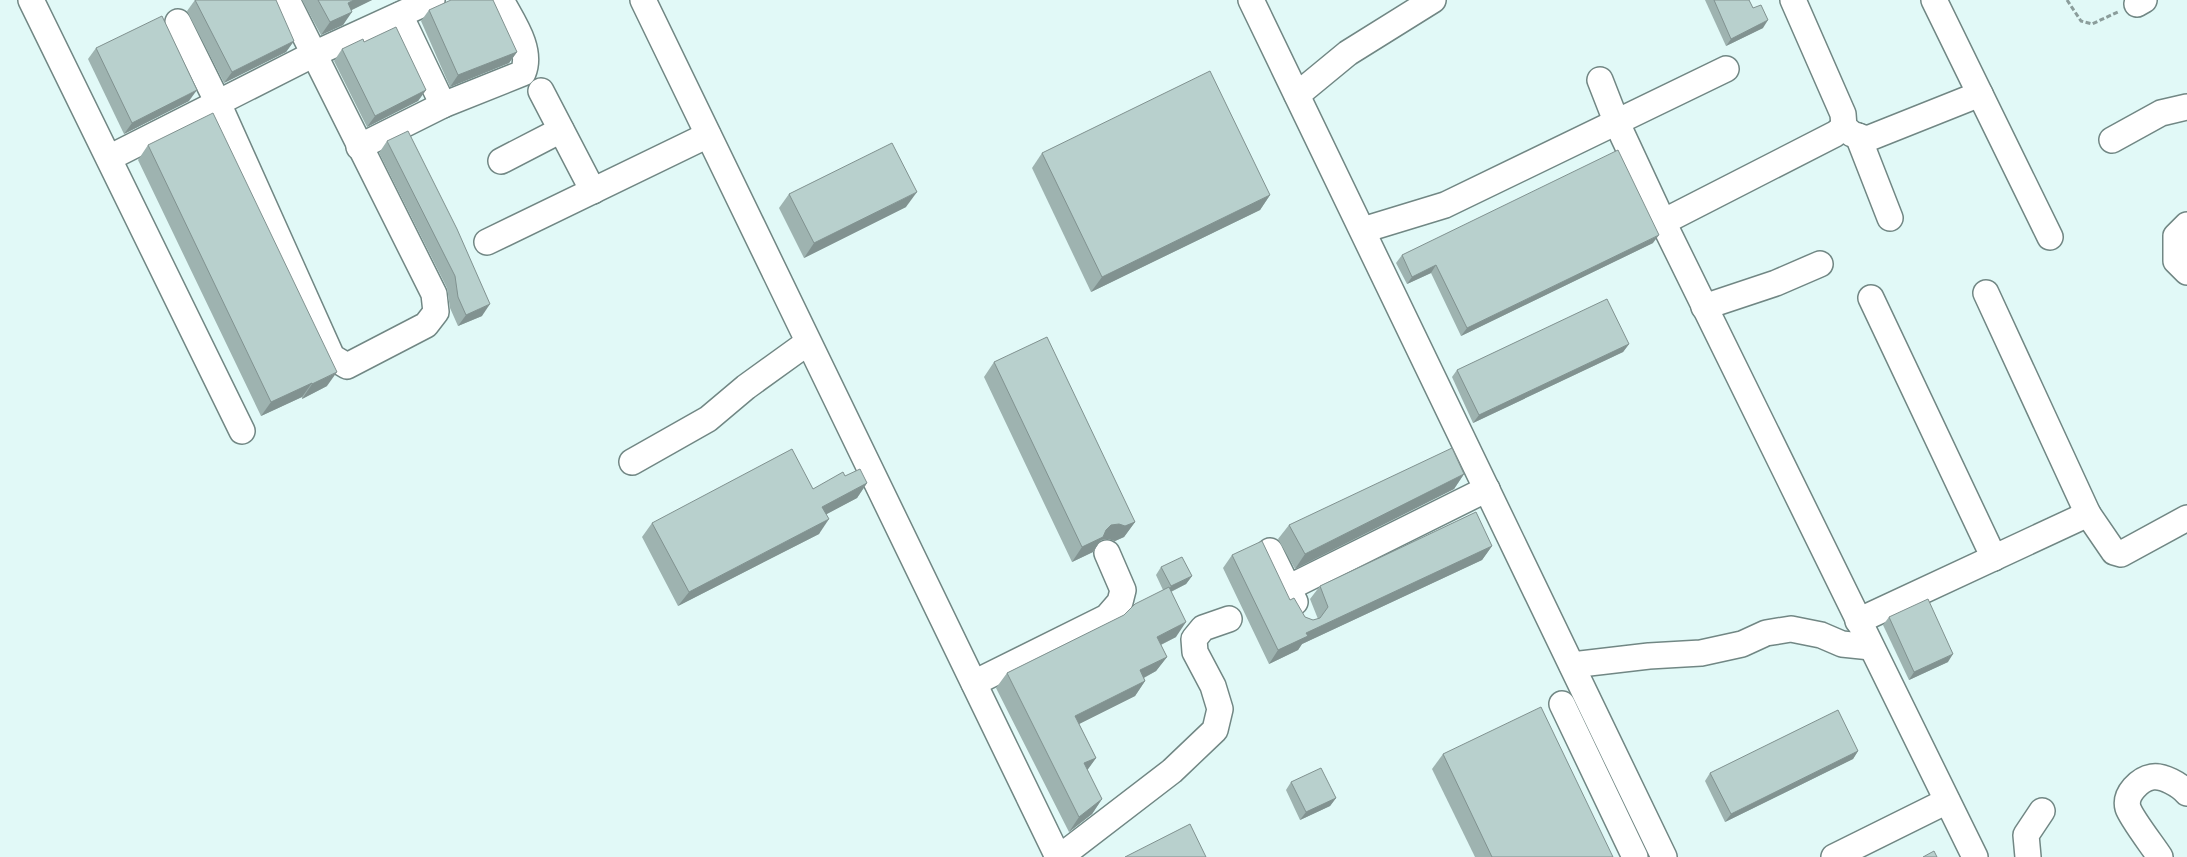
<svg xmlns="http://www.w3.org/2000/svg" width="2187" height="857" viewBox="0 0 2187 857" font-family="'Zilla Slab',serif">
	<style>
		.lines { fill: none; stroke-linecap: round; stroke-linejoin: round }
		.minor-casing { stroke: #718784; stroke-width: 28 }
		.path { stroke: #8b9d9b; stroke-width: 3; stroke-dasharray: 5 2.5; stroke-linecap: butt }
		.minor { stroke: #fff; stroke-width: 25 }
		.wall { fill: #9eb3b0 }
		.shaded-wall { fill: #819290 }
		.building { fill: #b8d0cd; stroke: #819290 }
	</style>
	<rect width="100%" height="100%" fill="#e1f9f7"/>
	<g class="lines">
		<g class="minor-casing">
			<g id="minor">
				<polyline points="31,0 242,431"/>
				<polyline points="643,0 1058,857"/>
				<polyline points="1251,0 1664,857"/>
				<polyline points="1793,0 1843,114 1844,127 1852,134 1867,139 1980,94"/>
				<polyline points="1934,0 2050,237"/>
				<polyline points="2137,4 2144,0"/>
				<polyline points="400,15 443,105"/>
				<polyline points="178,22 218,103 332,357 347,366 426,325 436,312 434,294 287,0"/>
				<polyline points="1600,80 1616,121 1663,222 1975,857"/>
				<polyline points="541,91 593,191"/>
				<polyline points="1297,95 1348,53 1433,0"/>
				<polyline points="1858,136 1890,218"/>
				<polyline points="2112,140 2161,113 2187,107"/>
				<path d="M359 147 443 105 523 73C533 49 512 21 501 0"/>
				<polyline points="109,158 314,54 432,0"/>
				<polyline points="501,161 561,130"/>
				<polyline points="1663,222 1835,134 1844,127"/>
				<polyline points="2187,225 2176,236 2176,261 2187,272"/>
				<polyline points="1363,230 1445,205 1726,69"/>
				<polyline points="487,242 708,135"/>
				<polyline points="1986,293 2088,514 2114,552 2121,554 2187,518"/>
				<polyline points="1871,298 1994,558"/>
				<polyline points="1704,307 1776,283 1820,264"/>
				<polyline points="632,462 708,419 746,387 807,343"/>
				<polyline points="1270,551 1295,602"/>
				<polyline points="1288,588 1487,489"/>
				<polyline points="1858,621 2088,514"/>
				<polyline points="1572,665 1649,656 1701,653 1742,644 1766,633 1791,629 1821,635 1842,644 1871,647"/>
				<polyline points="974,683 1107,617 1120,602 1123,590 1107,553"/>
				<polyline points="1562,704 1635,857"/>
				<polyline points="1060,857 1172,771 1215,730 1220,709 1213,686 1195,652 1194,639 1203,628 1229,619"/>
				<polyline points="1834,857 1947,801"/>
				<polyline points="2028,857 2026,835 2042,811"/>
				<path d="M2160 857C2153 846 2131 818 2128 808 2124 794 2140 779 2152 777 2163 775 2180 785 2187 793"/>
			</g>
		</g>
		<polyline class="path" points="2067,0 2081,21 2092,24 2120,11"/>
		<use href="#minor" class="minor"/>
	</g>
	<g class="wall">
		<polygon points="195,0 294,41 286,52 224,83 187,11"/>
		<polygon points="302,0 372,0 352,10 343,25 321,35"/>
		<polygon points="1705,0 1749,0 1763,28 1726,46"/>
		<polygon points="429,10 517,52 509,63 450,87 421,21"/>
		<polygon points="364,42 426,90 418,101 367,127 334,61 342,49"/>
		<polygon points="96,48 189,101 124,134 88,59"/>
		<polygon points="387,141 482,316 458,326 450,308 447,288 379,153"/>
		<polygon points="148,145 327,386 302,399 302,397 261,416 138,160"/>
		<polygon points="1042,153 1270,195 1260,210 1091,292 1032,168"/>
		<polygon points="789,194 906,207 804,258 779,208"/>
		<polygon points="1653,243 1461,336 1431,273 1407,284 1396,263 1402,255"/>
		<polygon points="1629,344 1623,352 1473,423 1452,377 1457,370"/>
		<polygon points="994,362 1135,522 1124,537 1115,541 1108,539 1101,540 1093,552 1072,562 984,377"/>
		<polygon points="1464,474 1454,489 1295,569 1278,539 1289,525"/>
		<polygon points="845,476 867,483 857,498 826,514 819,534 678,606 642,537 652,523 813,489"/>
		<polygon points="1492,546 1482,560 1302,644 1298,650 1269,664 1223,568 1232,555 1290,600 1305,617 1313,620 1318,619 1310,599 1320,586"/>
		<polygon points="1161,567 1192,576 1186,584 1171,592 1176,637 1161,645 1167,657 1156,671 1144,678 1145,681 1135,696 1079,724 1096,758 1087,770 1102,799 1092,814 1069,832 996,688 1007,673 1124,615 1163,590 1156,575"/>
		<polygon points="1889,617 1948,662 1909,680 1883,625"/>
		<polygon points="1858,751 1853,759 1725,822 1705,781 1710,773"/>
		<polygon points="1443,754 1613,857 1475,857 1432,769"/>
		<polygon points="1291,782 1336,798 1330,806 1300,820 1286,790"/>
	</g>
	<g class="shaded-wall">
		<polygon points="354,0 372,0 339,16 348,3"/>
		<polygon points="352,12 343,25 321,35 330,22"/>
		<polygon points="1768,20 1763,28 1726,46 1731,39"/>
		<polygon points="294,41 286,52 224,83 232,72"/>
		<polygon points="517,52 509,63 450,87 458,75"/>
		<polygon points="197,90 189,101 124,134 132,123"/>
		<polygon points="426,90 418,101 367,127 375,116"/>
		<polygon points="917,192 906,207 804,258 814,243"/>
		<polygon points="1270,195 1260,210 1091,292 1102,277"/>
		<polygon points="1659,235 1653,243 1461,336 1467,328"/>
		<polygon points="1436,265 1431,273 1407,284 1412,277"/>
		<polygon points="490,304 482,316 458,326 466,315"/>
		<polygon points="1629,344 1623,352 1473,423 1479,415"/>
		<polygon points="337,372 327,386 302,399 312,384"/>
		<polygon points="312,383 302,397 261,416 271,402"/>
		<polygon points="1464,474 1454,489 1295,569 1305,554"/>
		<polygon points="867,483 857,498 812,522 822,507"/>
		<polygon points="829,519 819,534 678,606 689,592"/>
		<polygon points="1135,522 1124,537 1115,541 1108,539 1101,540 1093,552 1072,562 1082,547 1111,525"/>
		<polygon points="1492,546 1482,560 1302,644 1298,650 1269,664 1278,650 1306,633"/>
		<polygon points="1192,576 1186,584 1166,594 1171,586"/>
		<polygon points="1186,622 1176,637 1146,652 1157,637"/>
		<polygon points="1953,654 1948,662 1909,680 1914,672"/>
		<polygon points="1167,657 1156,671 1130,685 1140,670"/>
		<polygon points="1145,681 1135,696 1065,731 1075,716"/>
		<polygon points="1858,751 1853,759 1725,822 1731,814"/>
		<polygon points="1096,758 1086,772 1084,763"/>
		<polygon points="1336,798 1330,806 1300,820 1306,812"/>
		<polygon points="1102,799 1092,814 1069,832 1079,817"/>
	</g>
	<g class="building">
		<polygon points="195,0 276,0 294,41 232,72"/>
		<polygon points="318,0 354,0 348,3 352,12 330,22"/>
		<polygon points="451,0 493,0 517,52 458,75 429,10"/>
		<polygon points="1714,0 1749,0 1753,8 1761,5 1768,20 1731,39"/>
		<polygon points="162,16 197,90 132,123 96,48"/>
		<polygon points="396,27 426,90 375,116 342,49 363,39 364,42"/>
		<polygon points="1210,71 1270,195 1102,277 1042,153"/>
		<polygon points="213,113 337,372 312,384 312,383 271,402 148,145"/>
		<polygon points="408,131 457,229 490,304 466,315 458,297 455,276 387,141"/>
		<polygon points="892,143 917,192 814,243 789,194"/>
		<polygon points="1618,150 1659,235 1467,328 1436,265 1412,277 1402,255"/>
		<polygon points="1607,299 1629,344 1479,415 1457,370"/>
		<polygon points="1047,337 1135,522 1125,526 1119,524 1111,525 1106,530 1103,537 1082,547 994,362"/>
		<polygon points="1452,448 1464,474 1305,554 1289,525"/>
		<polygon points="792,449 813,489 843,472 845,476 860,469 867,483 822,507 829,519 689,592 652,523"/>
		<polygon points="1476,512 1492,546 1306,633 1308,636 1278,650 1232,555 1262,541 1290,600 1294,598 1305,617 1313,620 1320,618 1328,607 1320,586"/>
		<polygon points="1182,557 1192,576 1171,586 1161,567"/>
		<polygon points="1169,587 1186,622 1157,637 1167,657 1140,670 1145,681 1075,716 1096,758 1084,763 1102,799 1079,817 1007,673 1124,615 1135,604"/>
		<polygon points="1928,599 1953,654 1914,672 1889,617"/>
		<polygon points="1541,707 1613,857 1492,857 1443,754"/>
		<polygon points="1838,710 1858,751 1731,814 1710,773"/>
		<polygon points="1321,768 1336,798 1306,812 1291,782"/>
		<polygon points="1190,824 1206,857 1125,857"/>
		<polygon points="1934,851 1937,857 1923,857"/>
	</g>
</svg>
